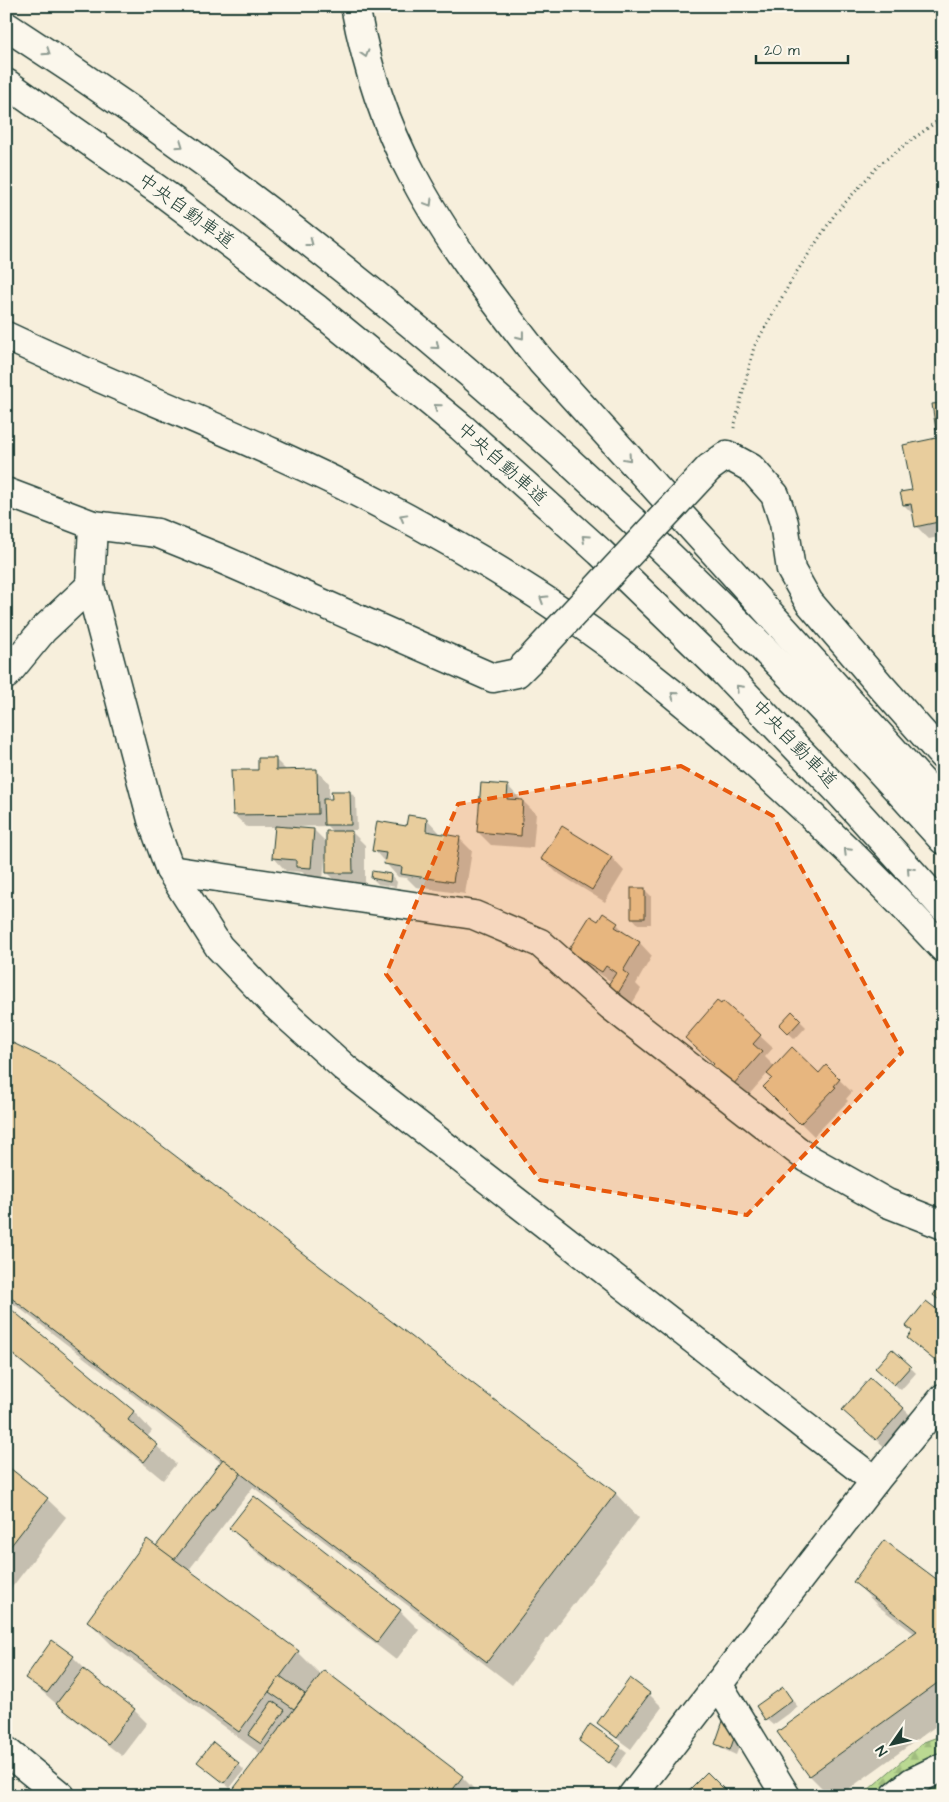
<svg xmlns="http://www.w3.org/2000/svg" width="949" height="1802" viewBox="0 0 949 1802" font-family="'Architects Daughter','Klee One',sans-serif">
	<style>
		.forest { fill: url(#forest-firs); stroke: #6c8b63 }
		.shadow { fill: #0003; fill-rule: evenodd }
		.building { fill: #e8cd9d; stroke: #1f3d34 }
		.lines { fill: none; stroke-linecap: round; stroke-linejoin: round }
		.minor-casing { stroke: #1f3d34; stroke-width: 31 }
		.tertiary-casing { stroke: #1f3d34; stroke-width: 31 }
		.motorway-casing { stroke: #1f3d34; stroke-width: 31 }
		.path { stroke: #1f3d34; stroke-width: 3; stroke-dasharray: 1 4; stroke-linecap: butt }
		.minor { stroke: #fbf7ec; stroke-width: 28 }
		.tertiary { stroke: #fbf7ec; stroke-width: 28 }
		.motorway { stroke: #fbf7ec; stroke-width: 28 }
		.minor-bridge-casing { stroke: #1f3d34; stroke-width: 31; stroke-linecap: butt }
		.minor-bridge { stroke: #fbf7ec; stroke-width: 28 }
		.oneway { stroke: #8d9a90 }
		.marked { fill: #e8590c; fill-opacity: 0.2; stroke: #e8590c; stroke-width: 4; stroke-dasharray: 10 6; stroke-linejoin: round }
		.labels { text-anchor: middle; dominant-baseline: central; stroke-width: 4; stroke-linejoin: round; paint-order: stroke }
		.street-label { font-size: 19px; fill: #1f3d34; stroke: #fbf7ec }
	</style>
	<defs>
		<pattern id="forest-firs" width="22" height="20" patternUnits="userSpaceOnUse" patternTransform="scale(1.25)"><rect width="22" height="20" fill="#bad992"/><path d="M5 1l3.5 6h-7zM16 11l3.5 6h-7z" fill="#9fbb7e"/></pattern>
	</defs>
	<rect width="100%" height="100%" fill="#f7efdc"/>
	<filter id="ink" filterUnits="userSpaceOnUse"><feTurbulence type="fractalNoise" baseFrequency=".02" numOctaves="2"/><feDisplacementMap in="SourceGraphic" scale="10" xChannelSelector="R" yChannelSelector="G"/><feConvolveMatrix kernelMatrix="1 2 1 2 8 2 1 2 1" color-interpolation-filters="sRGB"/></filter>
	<g filter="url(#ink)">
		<polygon class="forest" points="943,1735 943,1796 861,1796 924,1742"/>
		<g class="shadow">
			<polygon points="943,404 943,436 937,430"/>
			<polygon points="941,439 943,441 943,536 929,539 916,526 914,515 904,505 913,491"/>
			<path d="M275 759 287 771 316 770 329 783V800H333L350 792 356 798 357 830H350L365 845V885H340L327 872V858H325L323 880 310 879 302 872 286 871 274 858 276 827H247L234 815 259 771ZM327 826 333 832 327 843 314 830 294 829V827Z"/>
			<polygon points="508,786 520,799 520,801 523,801 536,814 533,848 491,845 478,832"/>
			<polygon points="427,819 439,832 439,835 459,838 472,851 465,894 416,887 407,878 398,877 374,850 407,827"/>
			<polygon points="562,827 612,858 624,871 605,902 556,872 543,859"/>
			<polygon points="373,872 391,875 397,882 396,887 378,884 372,878"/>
			<polygon points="645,890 651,896 651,924 638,924 632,917"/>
			<polygon points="617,924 629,937 640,943 652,956 636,984 641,989 630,1007 621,1000 612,982 583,963 570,951"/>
			<polygon points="792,1013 806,1027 795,1039 780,1025"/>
			<polygon points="760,1036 773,1048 765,1057 775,1067 819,1074 826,1067 852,1092 846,1099 848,1101 814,1136 764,1087 773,1079 768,1073 746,1098 715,1065 686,1038"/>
			<polygon points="6,1044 54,1064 616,1494 639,1518 512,1685 253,1487 188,1571 298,1652 321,1675 324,1671 462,1777 481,1796 230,1796 261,1754 112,1645 88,1621 161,1552 222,1463 6,1298"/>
			<polygon points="6,1307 134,1412 152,1431 147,1437 176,1464 163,1480 6,1350"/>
			<polygon points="943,1315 943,1368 908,1338"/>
			<polygon points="893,1351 916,1373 901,1390 883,1374"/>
			<polygon points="903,1408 916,1421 890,1452 844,1410"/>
			<polygon points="6,1467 47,1499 66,1517 6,1595"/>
			<polygon points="254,1498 400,1611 419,1630 396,1660 250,1547 231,1528"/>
			<polygon points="855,1582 943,1586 943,1721 839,1796 830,1796 810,1776 779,1733 915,1634 878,1606"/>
			<polygon points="73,1657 86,1670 84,1672 134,1710 147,1723 122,1756 70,1716 27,1678"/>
			<polygon points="783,1689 798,1707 773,1725 766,1719"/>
			<polygon points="649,1694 662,1707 631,1749 612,1735 599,1723"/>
			<polygon points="591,1726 627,1753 616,1768 587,1747"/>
			<polygon points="744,1734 736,1755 723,1749 716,1743"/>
			<polygon points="199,1762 238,1764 244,1770 230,1788"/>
		</g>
		<g class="building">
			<rect x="939" y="133" width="4" height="26"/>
			<polygon points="943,403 943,429 936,430 932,404"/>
			<polygon points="941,437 943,446 943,521 915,527 911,504 903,505 900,492 912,490 903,445"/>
			<polygon points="258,758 276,758 276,770 317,769 318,814 233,815 231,770 258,770"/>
			<polygon points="481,783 508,785 507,799 523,800 521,836 477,832"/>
			<polygon points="331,791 350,791 351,825 324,825 323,799 332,799"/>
			<polygon points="408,815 427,818 426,831 460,837 453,882 401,874 402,867 384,864 386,853 372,851 377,821 406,826"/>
			<polygon points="275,826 314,829 311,868 296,867 296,860 272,858"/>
			<polygon points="562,826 612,857 592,890 541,859"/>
			<polygon points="326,831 352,831 353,873 326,873"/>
			<polygon points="372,871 391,874 390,882 371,878"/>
			<rect x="631" y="888" width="14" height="30"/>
			<polygon points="603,913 618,923 615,927 640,942 623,971 629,975 617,995 606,988 616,973 606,966 602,972 568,951 590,916 598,921"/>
			<polygon points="717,1001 721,1004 723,1001 761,1035 753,1044 762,1052 732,1086 711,1067 714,1064 685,1038"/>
			<polygon points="792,1011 801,1020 788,1034 779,1025"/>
			<polygon points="6,1042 13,1043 54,1063 616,1493 487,1662 6,1294"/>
			<polygon points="792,1047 819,1073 826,1065 840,1079 834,1086 836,1087 800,1124 763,1087 772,1078 767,1074"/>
			<polygon points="943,1283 943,1303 933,1295"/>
			<polygon points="926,1301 943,1314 943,1319 939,1324 943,1326 943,1362 940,1365 907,1338 912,1331 906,1326"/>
			<polygon points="6,1305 134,1411 128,1420 158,1445 144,1462 6,1349"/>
			<polygon points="892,1349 911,1366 894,1385 875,1368"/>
			<polygon points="870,1378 904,1408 876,1440 842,1410"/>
			<polygon points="223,1459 241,1473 174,1560 156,1546"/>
			<polygon points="6,1465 48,1498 6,1552"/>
			<polygon points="254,1496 401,1610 377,1642 229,1528"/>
			<polygon points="147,1539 299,1651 239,1732 87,1621"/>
			<polygon points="884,1540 943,1584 943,1679 809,1776 777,1732 917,1631 853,1582"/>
			<polygon points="52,1640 74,1656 47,1693 25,1678"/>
			<polygon points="83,1669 135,1709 108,1744 56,1704"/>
			<polygon points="324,1670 463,1776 448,1796 228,1796"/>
			<polygon points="280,1676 305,1694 294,1709 269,1692"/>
			<polygon points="630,1678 650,1693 617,1738 597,1723"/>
			<polygon points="783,1687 792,1700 765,1720 756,1706"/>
			<polygon points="272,1701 285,1710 261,1744 248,1735"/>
			<polygon points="723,1721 738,1727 730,1750 715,1744"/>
			<polygon points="590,1724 621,1746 609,1763 579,1741"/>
			<polygon points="213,1742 239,1763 224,1783 197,1762"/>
			<polygon points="707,1772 731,1796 683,1796"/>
		</g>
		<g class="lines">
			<g class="minor-casing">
				<g id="minor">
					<polyline points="709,468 727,455 751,468 775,495 784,523 791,570 809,602 880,685 943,756"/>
					<polyline points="93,525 157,533 219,558 493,678 517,673 529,661"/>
					<polyline points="6,675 43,630 90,586"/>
					<polyline points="170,870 474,915 540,943 611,1006 807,1158 887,1203 943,1225"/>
					<polyline points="718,1684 786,1796"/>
					<polyline points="6,1751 61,1796"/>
					<polyline points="895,1796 912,1782 943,1767"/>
				</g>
			</g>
			<g class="tertiary-casing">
				<g id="tertiary">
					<polyline points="6,492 93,525 90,586 152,820 170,870 219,947 275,1005 346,1069 875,1481"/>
					<polyline points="632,1796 875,1481 943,1398"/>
				</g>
			</g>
			<g class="motorway-casing">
				<g id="motorway">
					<path d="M355 6C366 64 384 122 412 174 447 241 495 302 541 361L943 805"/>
					<path d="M6 26C355 251 667 531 943 840"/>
					<polyline points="6,83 167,196 317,309 461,427 600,552 724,672 840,793 943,907"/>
					<path d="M6 336C131 395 262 442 384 506 474 553 563 607 643 670 750 754 850 848 943 948"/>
				</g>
			</g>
			<polyline class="path" points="734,428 754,347 794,276 835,214 880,164 940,119 943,120"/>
			<use href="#minor" class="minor"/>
			<use href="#tertiary" class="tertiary"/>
			<use href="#motorway" class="motorway"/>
			<g class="minor-bridge-casing">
				<polyline id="minor-bridge" points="529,661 709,468"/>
			</g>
			<use href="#minor-bridge" class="minor-bridge"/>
		</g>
		<defs><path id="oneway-chevron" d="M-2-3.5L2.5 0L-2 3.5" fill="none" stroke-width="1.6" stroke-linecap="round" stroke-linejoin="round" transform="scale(1.25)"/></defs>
		<g class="oneway">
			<use href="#oneway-chevron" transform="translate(47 52) rotate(34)"/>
			<use href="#oneway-chevron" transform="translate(365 54) rotate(73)"/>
			<use href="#oneway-chevron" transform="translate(180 145) rotate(35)"/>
			<use href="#oneway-chevron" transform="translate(429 203) rotate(59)"/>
			<use href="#oneway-chevron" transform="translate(310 243) rotate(37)"/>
			<use href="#oneway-chevron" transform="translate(521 336) rotate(52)"/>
			<use href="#oneway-chevron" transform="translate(436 346) rotate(40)"/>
			<use href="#oneway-chevron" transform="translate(437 407) rotate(-141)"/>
			<use href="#oneway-chevron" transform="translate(628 458) rotate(48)"/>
			<use href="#oneway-chevron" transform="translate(403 517) rotate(-151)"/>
			<use href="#oneway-chevron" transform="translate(585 538) rotate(-138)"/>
			<use href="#oneway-chevron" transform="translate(543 599) rotate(-148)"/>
			<use href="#oneway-chevron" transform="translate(739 688) rotate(-134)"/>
			<use href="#oneway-chevron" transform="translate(674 695) rotate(-141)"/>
			<use href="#oneway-chevron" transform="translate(847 851) rotate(-135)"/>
			<use href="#oneway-chevron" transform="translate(910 870) rotate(-132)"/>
		</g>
	</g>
	<path class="marked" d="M681 766 773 816 902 1052 747 1215 540 1180 386 974 458 804Z"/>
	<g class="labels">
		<g class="street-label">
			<text transform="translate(186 211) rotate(36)">中央自動車道</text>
			<text transform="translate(502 464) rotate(42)">中央自動車道</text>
			<text transform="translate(794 744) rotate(46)">中央自動車道</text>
		</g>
	</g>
	<rect width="949" height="1802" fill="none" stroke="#fbf7ec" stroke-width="25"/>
	<rect x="12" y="12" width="924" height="1777" fill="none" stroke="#1f3d34" stroke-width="2" filter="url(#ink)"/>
	<g transform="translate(892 1744) rotate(236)" stroke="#fbf7ec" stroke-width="4" paint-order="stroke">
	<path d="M0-4L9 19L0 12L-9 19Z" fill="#1f3d34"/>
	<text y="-8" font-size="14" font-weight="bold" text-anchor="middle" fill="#1f3d34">N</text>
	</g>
	<path d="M756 55v8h92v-8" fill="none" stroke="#1f3d34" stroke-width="2.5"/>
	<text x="764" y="55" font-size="15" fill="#1f3d34" stroke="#fbf7ec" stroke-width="4" paint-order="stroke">20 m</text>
</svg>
